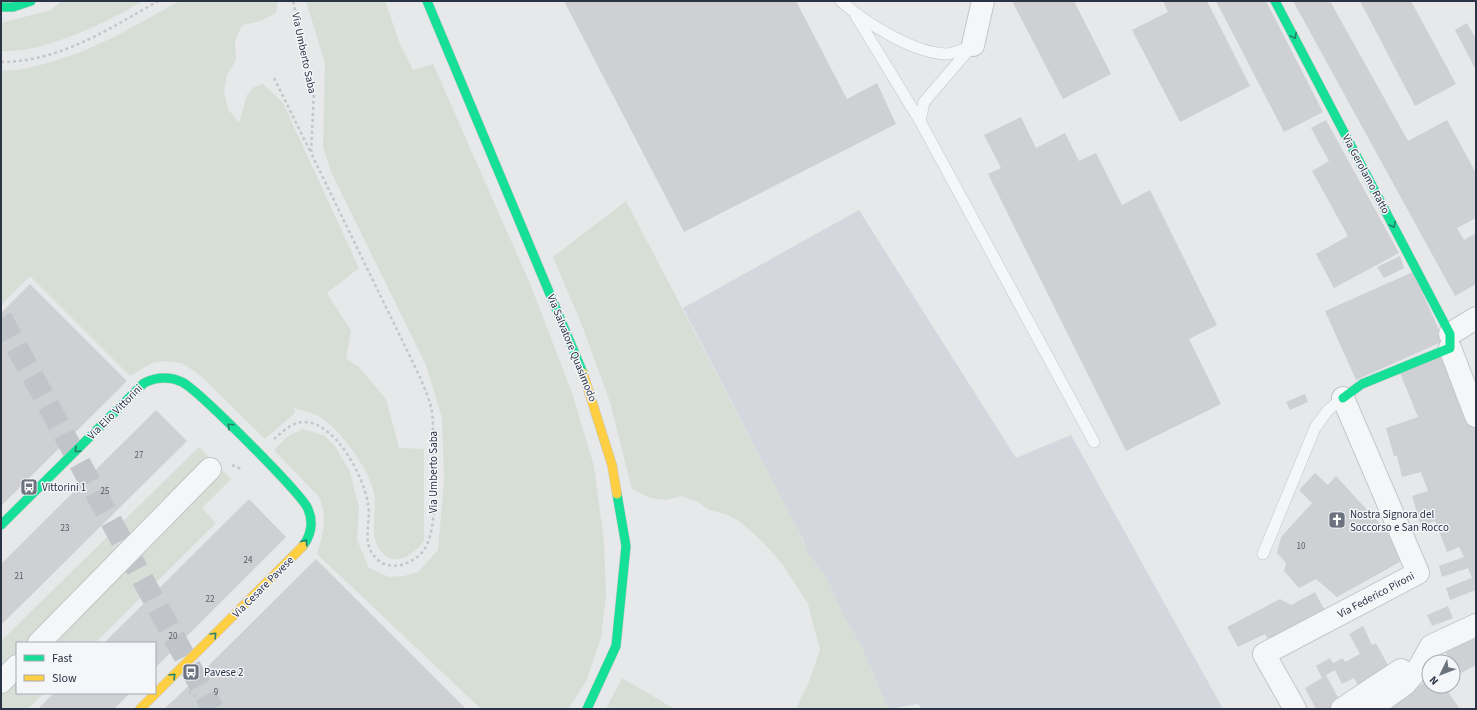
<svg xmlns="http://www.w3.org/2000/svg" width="1477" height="710" viewBox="0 0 1477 710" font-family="'Source Sans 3',sans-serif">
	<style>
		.built { fill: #d4d7dd }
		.green { fill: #d6ded6 }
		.building { fill: #ced0d3 }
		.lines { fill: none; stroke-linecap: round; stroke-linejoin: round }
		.highway-tunnel { stroke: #c1c4c9; stroke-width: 22; stroke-dasharray: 22 11; stroke-linecap: butt }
		.lane-casing { stroke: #c4c6c8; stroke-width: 12 }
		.street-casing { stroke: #c4c6c8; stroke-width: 24 }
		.fast-casing { stroke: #c4c6c8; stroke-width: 10 }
		.slow-casing { stroke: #c4c6c8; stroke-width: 10 }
		.path { stroke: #c5c6ca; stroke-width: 2.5; stroke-dasharray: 3 3; stroke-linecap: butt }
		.lane { stroke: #f5f6f7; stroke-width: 11 }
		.street { stroke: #f5f6f7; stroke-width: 22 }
		.fast { stroke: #16e098; stroke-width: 9 }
		.slow { stroke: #ffcf43; stroke-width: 9 }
		.oneway { stroke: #22816a }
		.labels { text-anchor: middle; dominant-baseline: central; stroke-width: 3; stroke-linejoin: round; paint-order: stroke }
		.number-label { font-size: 9px; fill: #545c69 }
		.street-label { font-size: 11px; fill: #2b3445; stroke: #f4f6f9 }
		.poi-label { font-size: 11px; fill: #2b3445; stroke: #f4f6f9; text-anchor: start }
	</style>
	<rect width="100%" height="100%" fill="#e6e8ea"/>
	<polygon class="built" points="859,210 1016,458 1071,435 1223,709 922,709 918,704 888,709 861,645 845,619 826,577 808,554 803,540 683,308"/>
	<g class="green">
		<path d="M62 1H143C108 22 42 54 1 51V23L51 10Z"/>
		<path d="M179 1H278L276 13 260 21 242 25 235 41 236 60 227 75 224 92 228 109 239 123 247 95 254 87 263 84 283 103 359 268 327 293 351 331 346 359 359 367 386 399 399 448 424 449V541C414 555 394 569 380 550 368 534 378 511 374 493 370 471 343 434 325 420 317 414 304 411 294 408L295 413 265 439 201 376 182 363 165 361 152 363 130 376 30 276 1 305V70C15 72 26 68 40 65 92 52 133 27 179 1Z"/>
		<path d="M306 1H385L400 44 413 70 433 64 531 286 572 393 594 466 604 542 606 596 601 638 586 682 568 709H481L317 554C323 534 328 517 319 497L274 450 288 436 303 429 325 436 336 448 350 472 359 508 357 540 369 568 389 577 404 576 418 572 438 550 444 481 442 418 426 365 332 174 323 147 325 63Z"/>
		<polygon points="626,201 796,526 808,554 826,577 845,619 861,645 888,709 796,709 809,682 820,650 808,604 783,565 762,541 739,521 725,514 710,510 696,501 681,496 666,500 650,498 632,489 610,402 583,328 553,257"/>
		<polygon points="199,447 231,479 202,508 216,523 95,643 17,643 17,693 44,693 28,709 1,709 1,641"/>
		<polygon points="622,678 673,708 681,709 606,709"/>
	</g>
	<g class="building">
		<polygon points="564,1 796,1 847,99 877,83 896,124 684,232"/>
		<polygon points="1012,1 1074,1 1111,74 1063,99"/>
		<polygon points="1163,1 1207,1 1250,86 1180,122 1132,30 1168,12"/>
		<polygon points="1216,1 1266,1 1323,112 1284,132"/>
		<polygon points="1293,1 1330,1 1408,141 1447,120 1476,173 1476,218 1457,228 1464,240 1476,233 1476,284 1455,296"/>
		<polygon points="1360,1 1411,1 1456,84 1415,106"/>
		<polygon points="1467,23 1476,39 1476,70 1455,30"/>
		<polygon points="1021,117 1036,148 1065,133 1079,161 1096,153 1122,205 1150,190 1217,325 1189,339 1221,404 1126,451 988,174 1001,168 984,135"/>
		<polygon points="1326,120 1399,253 1334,288 1316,254 1348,236 1312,171 1329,161 1311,128"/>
		<polygon points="1400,256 1404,268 1384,278 1377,267"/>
		<polygon points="1413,272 1444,341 1356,380 1325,311"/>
		<polygon points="30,284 127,381 1,506 1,313"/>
		<polygon points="1445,355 1476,425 1476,590 1450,600 1446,588 1472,578 1468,568 1442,577 1439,566 1464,557 1459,547 1447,552 1435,521 1421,526 1412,496 1428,491 1421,472 1402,477 1397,456 1394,456 1386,428 1418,417 1400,373"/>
		<polygon points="1305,394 1308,402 1290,410 1286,402"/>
		<polygon points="156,410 187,441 1,625 1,564"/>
		<polygon points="1315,473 1328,485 1336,476 1391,536 1400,562 1337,597 1316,579 1299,588 1284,571 1286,563 1277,553 1281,537 1312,503 1299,490"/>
		<polygon points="249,499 286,537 155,668 155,643 104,643"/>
		<polygon points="316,559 466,709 164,709 178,696"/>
		<polygon points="1315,592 1327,615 1270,643 1265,634 1238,647 1227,627 1280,599 1291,605"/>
		<polygon points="1448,606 1453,618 1432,626 1427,615"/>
		<polygon points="1363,626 1372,645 1376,643 1390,669 1358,686 1354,678 1342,684 1335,670 1326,675 1341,703 1332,709 1316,709 1305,688 1322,678 1316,666 1330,658 1333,663 1343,658 1345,662 1360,654 1349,634"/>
		<polygon points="1476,636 1476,665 1461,673 1444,651"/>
		<polygon points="1429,679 1429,686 1444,686 1460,709 1387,709"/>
		<polygon points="54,693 130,693 114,709 38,709"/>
	</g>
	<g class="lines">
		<polyline class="highway-tunnel" points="1,318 213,709"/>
		<g class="lane-casing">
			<g id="lane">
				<path d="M841 1C865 23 914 53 946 54 954 54 965 48 973 46"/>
				<polyline points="856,16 920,121"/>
				<polyline points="973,45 924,102 920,121 1094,442"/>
				<polyline points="1263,554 1315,428 1328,410 1343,398"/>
			</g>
		</g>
		<g class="street-casing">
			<g id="street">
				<polyline points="973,45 983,1"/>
				<polyline points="1450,334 1476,318"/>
				<polyline points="1450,348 1476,416"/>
				<polyline points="39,643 210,469"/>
				<polyline points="1,682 17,666"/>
				<polyline points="1295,709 1264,654 1418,573 1343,398"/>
				<polyline points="1342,709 1401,670"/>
				<polyline points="1370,709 1405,684 1420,666 1431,646 1476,625"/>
			</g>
		</g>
		<g class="fast-casing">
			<g id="fast">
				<polyline points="427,1 583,373"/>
				<polyline points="1275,1 1450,334 1450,348 1362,384 1343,398"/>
				<polyline points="1,7 13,7 31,1"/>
				<path d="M1 525 144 383C157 377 169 376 182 382 198 390 302 494 308 509 314 523 311 535 303 546"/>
				<polyline points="587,709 616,646 626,546 617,494"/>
			</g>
		</g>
		<g class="slow-casing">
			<g id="slow">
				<polyline points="583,373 612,465 617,494"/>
				<polyline points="140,709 303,546"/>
			</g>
		</g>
		<g class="path">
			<path d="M1 62C59 62 109 29 158 1"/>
			<polyline points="274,78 311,153"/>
			<path d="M274 439C282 432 291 423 302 422 335 420 364 477 368 504 372 525 359 544 379 561 386 567 399 567 407 563 417 558 424 553 428 542 438 516 433 476 433 449 432 437 434 424 432 412 430 400 424 387 419 375L311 153 314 90 293 1"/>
			<polyline points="232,465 241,469"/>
			<polyline points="189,691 208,709"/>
		</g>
		<use href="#lane" class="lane"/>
		<use href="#street" class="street"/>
		<use href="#fast" class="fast"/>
		<use href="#slow" class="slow"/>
	</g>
	<defs><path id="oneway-chevron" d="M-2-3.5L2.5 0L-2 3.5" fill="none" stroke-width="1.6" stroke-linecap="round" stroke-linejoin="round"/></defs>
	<g class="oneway">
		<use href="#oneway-chevron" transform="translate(1294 36) rotate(62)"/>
		<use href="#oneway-chevron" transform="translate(1393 225) rotate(62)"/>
		<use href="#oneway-chevron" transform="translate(230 426) rotate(-137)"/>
		<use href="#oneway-chevron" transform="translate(77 450) rotate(135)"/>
		<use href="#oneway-chevron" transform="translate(305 542) rotate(-54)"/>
		<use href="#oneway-chevron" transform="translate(214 635) rotate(-45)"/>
		<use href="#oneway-chevron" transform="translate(173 676) rotate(-45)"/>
	</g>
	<defs>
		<g id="bus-square" transform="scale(0.9)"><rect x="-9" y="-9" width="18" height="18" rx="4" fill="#6c737f" stroke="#f4f6f9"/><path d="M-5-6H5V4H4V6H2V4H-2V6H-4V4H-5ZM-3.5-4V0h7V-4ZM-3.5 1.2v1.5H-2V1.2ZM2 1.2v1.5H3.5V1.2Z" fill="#fff"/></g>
		<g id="church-square" transform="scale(0.9)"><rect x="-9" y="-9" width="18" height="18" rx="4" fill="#6c737f" stroke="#f4f6f9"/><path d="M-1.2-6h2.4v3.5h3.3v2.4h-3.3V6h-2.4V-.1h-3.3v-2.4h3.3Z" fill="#fff"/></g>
	</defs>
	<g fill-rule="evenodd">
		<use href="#bus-square" x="29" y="487"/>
		<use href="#church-square" x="1337" y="520"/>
		<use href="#bus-square" x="191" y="672"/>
	</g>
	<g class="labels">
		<g class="number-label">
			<text x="139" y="455">27</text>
			<text x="105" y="491">25</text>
			<text x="65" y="528">23</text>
			<text x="1301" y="546">10</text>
			<text x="248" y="560">24</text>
			<text x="19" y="576">21</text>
			<text x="210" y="599">22</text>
			<text x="173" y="636">20</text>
			<text x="216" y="692">9</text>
		</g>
		<g class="street-label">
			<text transform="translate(304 53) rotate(78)">Via Umberto Saba</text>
			<text transform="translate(1366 174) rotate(62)">Via Gerolamo Ratto</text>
			<text transform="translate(572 348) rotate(68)">Via Salvatore Quasimodo</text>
			<text transform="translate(115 412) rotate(-45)">Via Elio Vittorini</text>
			<text transform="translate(433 472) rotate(-90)">Via Umberto Saba</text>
			<text transform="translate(263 587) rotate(-45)">Via Cesare Pavese</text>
			<text transform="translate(1376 595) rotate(-28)">Via Federico Pironi</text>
		</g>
		<g class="poi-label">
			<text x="42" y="487">Vittorini 1</text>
			<text x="1350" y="514">Nostra Signora del<tspan x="1350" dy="13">Soccorso e San Rocco</tspan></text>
			<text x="204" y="672">Pavese 2</text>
		</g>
	</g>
	<rect width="1477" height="710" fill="none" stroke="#2b3445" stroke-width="4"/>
	<rect x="16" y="642" width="140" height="52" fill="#f4f6f9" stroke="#a4a8b1"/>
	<rect x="24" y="655" width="20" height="6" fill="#16e098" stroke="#a4a8b1"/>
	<text x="52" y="662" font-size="12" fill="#2b3445">Fast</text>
	<rect x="24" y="675" width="20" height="6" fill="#ffcf43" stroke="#a4a8b1"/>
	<text x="52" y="682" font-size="12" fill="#2b3445">Slow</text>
	<g transform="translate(1441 674) rotate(227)"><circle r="19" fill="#f4f6f9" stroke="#a4a8b1"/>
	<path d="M0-3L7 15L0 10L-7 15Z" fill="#6c737f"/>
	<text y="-6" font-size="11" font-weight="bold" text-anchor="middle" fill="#2b3445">N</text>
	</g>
</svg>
